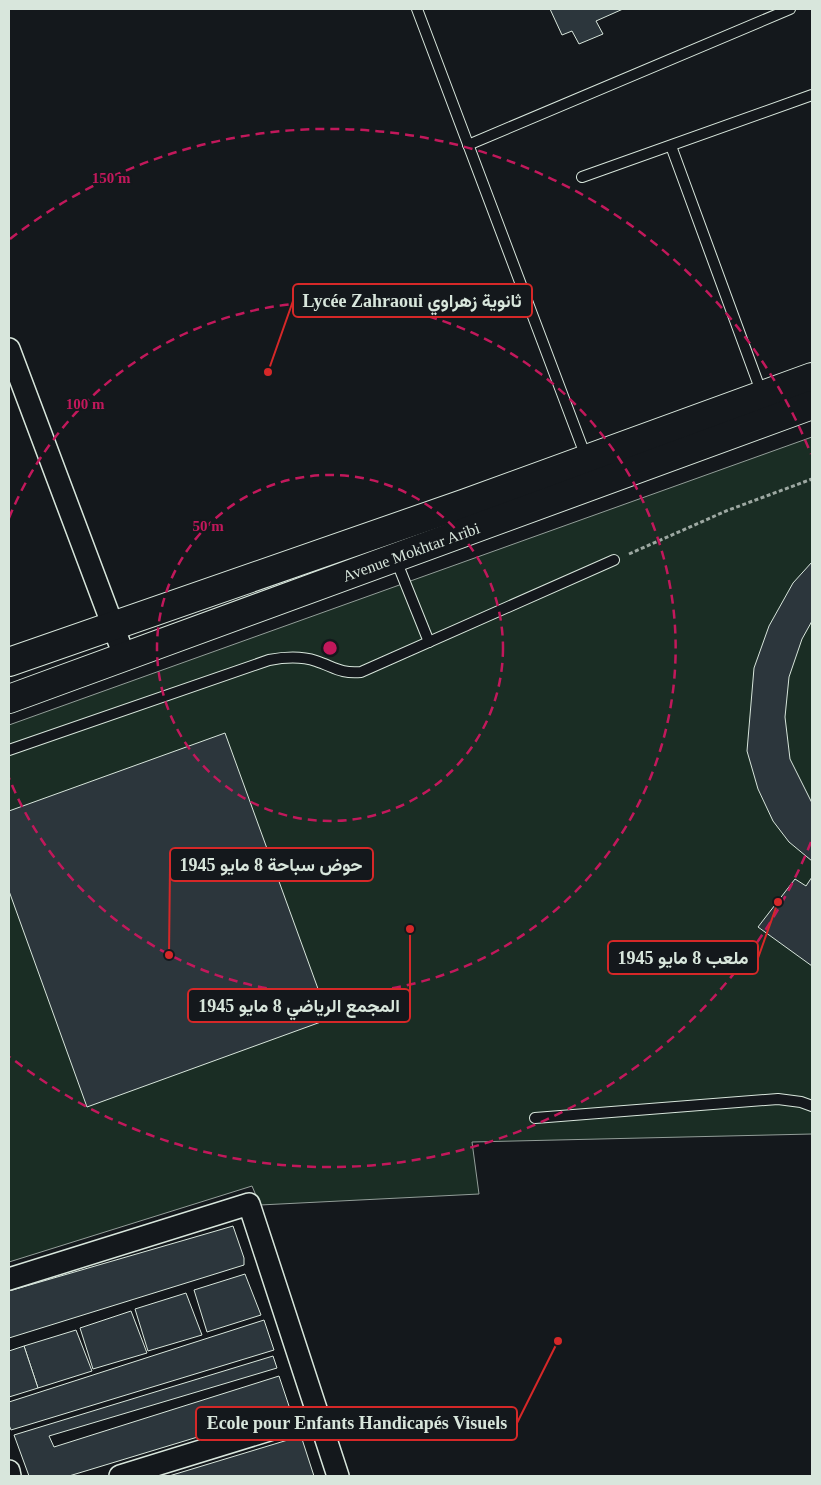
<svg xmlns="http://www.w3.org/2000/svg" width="821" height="1485" viewBox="0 0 821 1485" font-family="'Times New Roman',Vazirmatn,serif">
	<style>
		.green { fill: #1a2d24; stroke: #939e99 }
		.building { fill: #2c363c; stroke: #d8e6dc }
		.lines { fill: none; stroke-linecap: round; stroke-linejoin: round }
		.lane-casing { stroke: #d8e6dc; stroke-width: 12 }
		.street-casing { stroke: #d8e6dc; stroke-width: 24 }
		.secondary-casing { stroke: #d8e6dc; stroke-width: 30 }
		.path { stroke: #9da8a2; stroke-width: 3; stroke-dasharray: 4 2.5; stroke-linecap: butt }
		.lane { stroke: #14181c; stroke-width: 10 }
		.street { stroke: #14181c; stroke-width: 21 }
		.secondary { stroke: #14181c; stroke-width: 28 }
		.ring { fill: none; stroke: #c2185b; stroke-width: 2.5; stroke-dasharray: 9 6 }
		.labels { text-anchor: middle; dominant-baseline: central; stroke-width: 4; stroke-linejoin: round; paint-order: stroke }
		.street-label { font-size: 16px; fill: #d8e6dc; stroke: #14181c }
		.centre { fill: #c2185b; stroke: #14181c; stroke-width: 2.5 }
		.ring-label { font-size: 15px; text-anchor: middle; font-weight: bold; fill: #c2185b; stroke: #14181c; stroke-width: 4; stroke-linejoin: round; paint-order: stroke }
		.leader { fill: none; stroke: #d62828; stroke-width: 2 }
		.callout-dot { fill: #d62828; stroke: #14181c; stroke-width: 2 }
		.callout { fill: #14181c; stroke: #d62828; stroke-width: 2 }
		.callout-label { font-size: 18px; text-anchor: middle; font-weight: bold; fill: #d8e6dc }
	</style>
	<rect width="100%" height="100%" fill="#14181c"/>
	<polygon class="green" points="812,437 812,1134 472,1142 479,1194 260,1205 252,1186 9,1262 9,725"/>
	<g class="building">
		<polygon points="550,9 623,9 596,21 603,34 579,44 572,31 562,35"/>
		<polygon points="812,562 812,621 802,639 789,677 785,717 790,759 812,803 812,861 789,842 773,821 758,789 747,751 754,668 769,626 793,583"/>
		<polygon points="225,733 329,1019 87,1107 9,891 9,811"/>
		<polygon points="812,877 812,966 758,927 795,879 806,886"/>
		<polygon points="233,1226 244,1258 244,1265 9,1338 9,1291"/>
		<polygon points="245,1274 261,1315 207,1332 194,1290"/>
		<polygon points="186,1293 202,1335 148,1351 135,1309"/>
		<polygon points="131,1311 147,1353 93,1369 80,1328"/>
		<polygon points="264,1320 274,1350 11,1430 9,1425 9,1402"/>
		<polygon points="76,1330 92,1371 38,1388 24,1346"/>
		<polygon points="24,1346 38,1388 9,1397 9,1351"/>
		<polygon points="273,1356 277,1368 49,1436 54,1447 279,1376 290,1409 69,1476 29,1476 14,1435"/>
		<polygon points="301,1436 314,1476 169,1476"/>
	</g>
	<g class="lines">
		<g class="lane-casing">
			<g id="lane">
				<polyline points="417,9 586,457"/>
				<polyline points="468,145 790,9"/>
				<polyline points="671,146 762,394"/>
				<polyline points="582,177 812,95"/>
				<polyline points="396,560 429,642"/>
				<path d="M9 750 269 660C285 657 301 656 316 661 334 667 341 674 361 672L614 560"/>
				<polyline points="535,1118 778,1099 801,1102 812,1106"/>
			</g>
		</g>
		<g class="street-casing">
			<g id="street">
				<polyline points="9,349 125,658"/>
				<polyline points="9,1279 249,1204 338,1476"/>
				<polyline points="9,1471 10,1476"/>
				<polyline points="120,1476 318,1415"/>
			</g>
		</g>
		<g class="secondary-casing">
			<g id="secondary">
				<polyline points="9,662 466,503 812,377"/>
				<polyline points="9,699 812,405"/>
			</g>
		</g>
		<polyline class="path" points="629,554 726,511 812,479"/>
		<use href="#lane" class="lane"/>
		<use href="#street" class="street"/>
		<use href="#secondary" class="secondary"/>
	</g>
	<g class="ring">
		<circle cx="330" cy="648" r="173"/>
		<path d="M9 518A346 346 0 1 1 9 778"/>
		<path d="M811 842A519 519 0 0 1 10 1057M10 239A519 519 0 0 1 811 454"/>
	</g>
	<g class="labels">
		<g class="street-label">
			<text transform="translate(411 552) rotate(-20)">Avenue Mokhtar Aribi</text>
		</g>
	</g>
	<circle cx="330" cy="648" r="8" class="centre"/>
	<g class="ring-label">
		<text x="111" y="183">150 m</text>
		<text x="85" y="409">100 m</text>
		<text x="208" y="531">50 m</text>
	</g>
	<path class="leader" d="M268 372L293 301M169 955L170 865M778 902L758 958M410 929L410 1006M558 1341L517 1423"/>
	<g class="callout-dot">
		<circle cx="268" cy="372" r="5"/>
		<circle cx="169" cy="955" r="5"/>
		<circle cx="778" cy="902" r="5"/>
		<circle cx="410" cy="929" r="5"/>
		<circle cx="558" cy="1341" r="5"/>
	</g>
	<g class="callout">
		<rect x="293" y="284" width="239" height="33" rx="5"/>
		<rect x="170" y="848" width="203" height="33" rx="5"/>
		<rect x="608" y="941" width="150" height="33" rx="5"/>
		<rect x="188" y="989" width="222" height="33" rx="5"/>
		<rect x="196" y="1407" width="321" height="33" rx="5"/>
	</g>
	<g class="callout-label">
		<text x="412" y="307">Lycée Zahraoui ثانوية زهراوي</text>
		<text x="271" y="871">حوض سباحة 8 مايو 1945</text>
		<text x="683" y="964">ملعب 8 مايو 1945</text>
		<text x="299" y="1012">المجمع الرياضي 8 مايو 1945</text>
		<text x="357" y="1429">Ecole pour Enfants Handicapés Visuels</text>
	</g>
	<rect width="821" height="1485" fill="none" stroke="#d8e6dc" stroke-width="20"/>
</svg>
